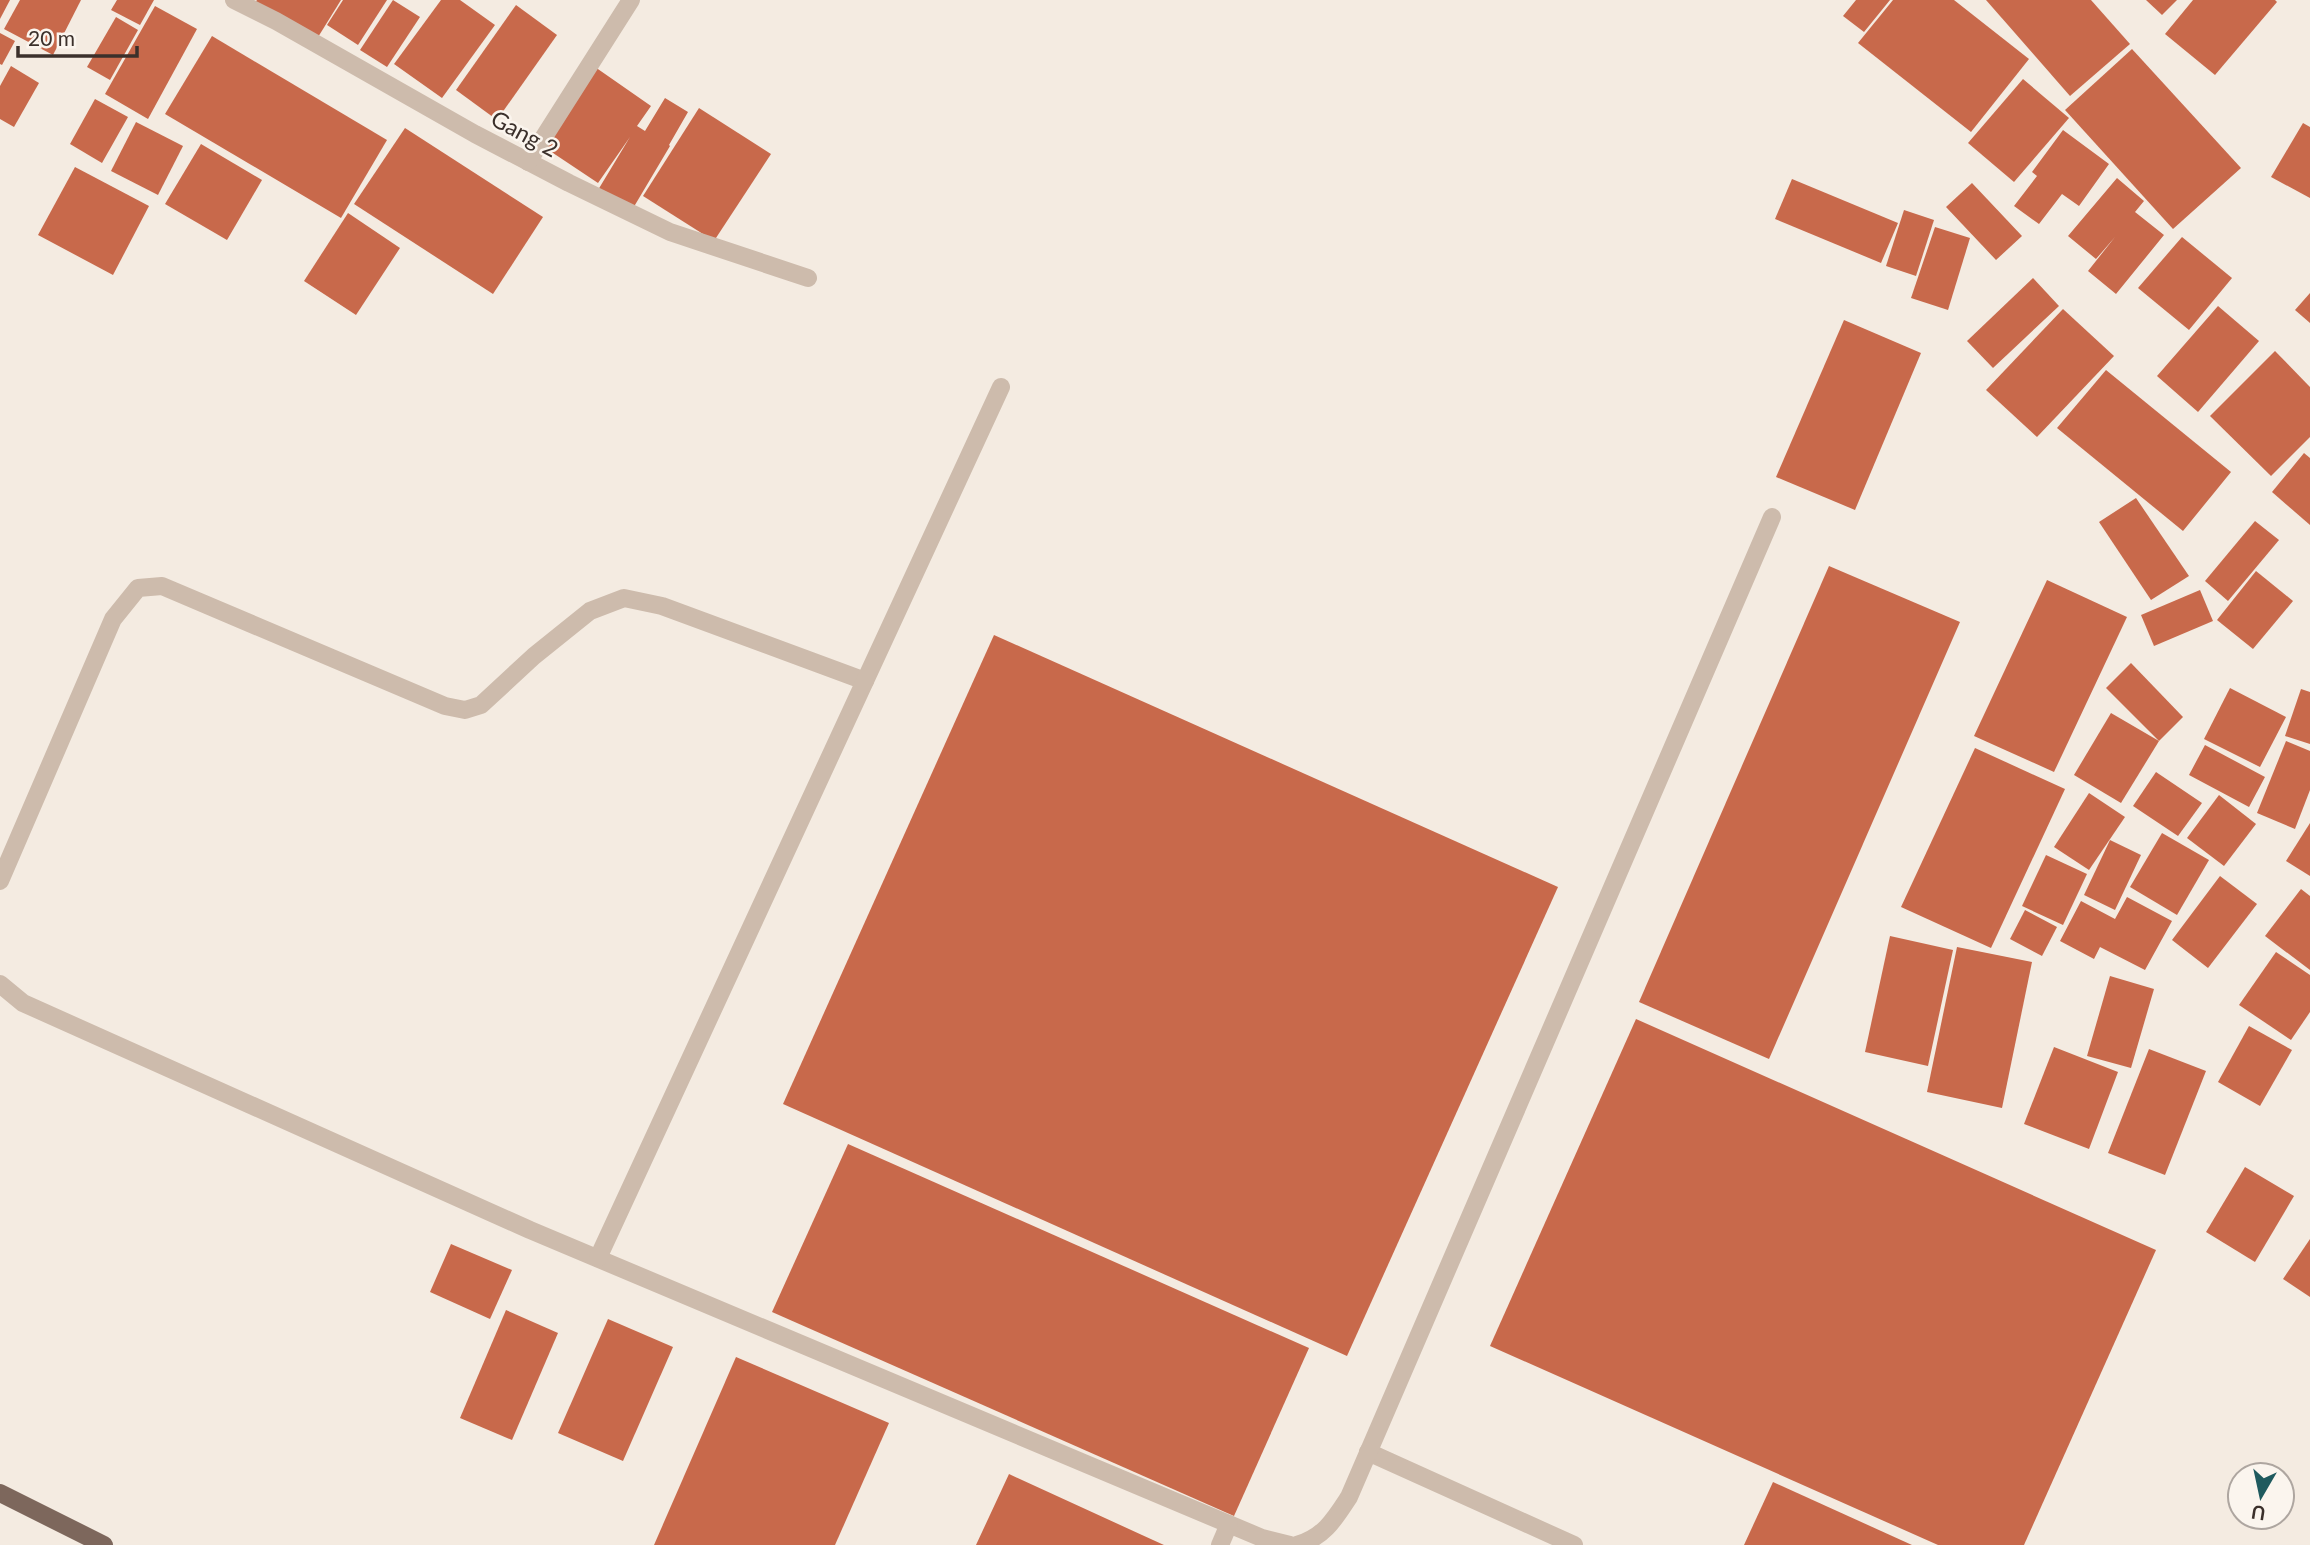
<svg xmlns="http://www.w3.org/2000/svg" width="2310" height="1545" viewBox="0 0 2310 1545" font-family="Lato,sans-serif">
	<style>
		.building { fill: #c8694b }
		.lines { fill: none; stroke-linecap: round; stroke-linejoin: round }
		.minor { stroke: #cdbbac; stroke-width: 18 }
		.major { stroke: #7d675c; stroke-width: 18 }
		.labels { text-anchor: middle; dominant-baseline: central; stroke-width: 5; stroke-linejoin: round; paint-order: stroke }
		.street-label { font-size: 23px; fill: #3b302b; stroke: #fbf5ee }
	</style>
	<rect width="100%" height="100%" fill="#f4ebe1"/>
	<g class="building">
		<polygon points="0,0 10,0 0,19"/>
		<polygon points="20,0 81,0 53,55 4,29"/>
		<polygon points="117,0 154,0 140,25 111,10"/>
		<polygon points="257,0 341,0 315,42 254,4"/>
		<polygon points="343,0 387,0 358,45 327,25"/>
		<polygon points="393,0 420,17 387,67 360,50"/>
		<polygon points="441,0 460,0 495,25 442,98 394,64"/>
		<polygon points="1856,0 1890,0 1864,32 1843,16"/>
		<polygon points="1893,0 1954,0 2029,59 1971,132 1858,43"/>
		<polygon points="1986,0 2091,0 2130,44 2070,96"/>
		<polygon points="2146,0 2177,0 2162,15"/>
		<polygon points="2193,0 2275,0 2277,2 2215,75 2165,34"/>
		<polygon points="516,5 557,35 497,120 456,90"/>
		<polygon points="155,6 197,29 148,119 105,94"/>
		<polygon points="116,17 138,30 110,80 87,67"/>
		<polygon points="0,33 15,41 2,65 0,64"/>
		<polygon points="212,36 387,140 341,218 165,114"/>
		<polygon points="2132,49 2241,168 2173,229 2065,110"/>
		<polygon points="11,66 39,83 14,127 0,119 0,86"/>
		<polygon points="595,67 651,106 637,126 645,131 665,98 688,112 669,145 670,146 632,210 598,190 630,137 598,183 541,145"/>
		<polygon points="2023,79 2069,118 2014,182 1968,143"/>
		<polygon points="95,99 128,117 102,163 70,144"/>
		<polygon points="699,108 771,154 714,241 643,196"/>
		<polygon points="136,122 183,146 158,195 111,171"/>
		<polygon points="2303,123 2310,127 2310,198 2271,177"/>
		<polygon points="405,128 543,217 493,294 354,204"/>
		<polygon points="2063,130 2109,164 2079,206 2062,194 2039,224 2014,206 2037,176 2032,172"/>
		<polygon points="201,144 262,180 227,240 165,204"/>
		<polygon points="75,167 149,206 113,275 38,235"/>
		<polygon points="2117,178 2144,201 2135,212 2164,235 2116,294 2088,271 2115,237 2096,259 2068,236"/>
		<polygon points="1792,179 1898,223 1881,263 1775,219"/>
		<polygon points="1972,183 2022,236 1996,260 1946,207"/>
		<polygon points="1904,210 1934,220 1916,276 1886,266"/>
		<polygon points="348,213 400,248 356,315 304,281"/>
		<polygon points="1935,227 1970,238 1948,310 1911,298"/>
		<polygon points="2182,237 2232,278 2189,330 2138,288"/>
		<polygon points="2033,278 2059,306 1993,368 1967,341"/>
		<polygon points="2310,293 2310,323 2295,310"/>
		<polygon points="2218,306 2259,341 2198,412 2157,376"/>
		<polygon points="2063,309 2114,356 2037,437 1986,390"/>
		<polygon points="1844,320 1921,353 1855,510 1776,477"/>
		<polygon points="2275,351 2310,387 2310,437 2271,476 2210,416"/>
		<polygon points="2106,370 2231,472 2183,531 2057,428"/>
		<polygon points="2304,453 2310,458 2310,525 2272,492"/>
		<polygon points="2136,498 2189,576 2151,600 2099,522"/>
		<polygon points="2255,521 2279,540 2228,601 2205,581"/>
		<polygon points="1829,566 1960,622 1769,1059 1639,1002"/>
		<polygon points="2256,571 2293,601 2253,649 2217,620"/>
		<polygon points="2047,580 2127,617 2054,772 1974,736"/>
		<polygon points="2200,590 2213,621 2154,646 2141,615"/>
		<polygon points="994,635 1558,887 1347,1356 783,1104"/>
		<polygon points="2131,663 2183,717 2159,741 2106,688"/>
		<polygon points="2230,688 2286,717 2260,767 2204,739"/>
		<polygon points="2301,689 2310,692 2310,744 2285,736"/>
		<polygon points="2111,713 2159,741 2121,803 2074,775"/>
		<polygon points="2286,741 2310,751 2310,790 2295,829 2257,813"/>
		<polygon points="2205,745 2265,777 2249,807 2189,775"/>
		<polygon points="1975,748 2065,789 1991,948 1901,907"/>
		<polygon points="2156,772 2202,803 2178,836 2133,806"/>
		<polygon points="2089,793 2125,817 2089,870 2054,847"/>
		<polygon points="2219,795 2256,824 2224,866 2187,838"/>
		<polygon points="2310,823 2310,876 2286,861"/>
		<polygon points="2162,833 2209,860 2177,915 2130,887"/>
		<polygon points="2110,840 2141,855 2115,910 2084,895"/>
		<polygon points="2046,855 2087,874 2063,925 2022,906"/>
		<polygon points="2220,876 2257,904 2208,968 2172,940"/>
		<polygon points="2301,889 2310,896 2310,970 2265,936"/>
		<polygon points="2127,897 2172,921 2145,970 2100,947 2094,959 2060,941 2081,901 2115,919"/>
		<polygon points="2025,910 2057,927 2042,956 2010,939"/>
		<polygon points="1890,936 1953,950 1928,1066 1865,1052"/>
		<polygon points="1957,947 2032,962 2002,1108 1927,1092"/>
		<polygon points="2276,952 2310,975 2310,1012 2291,1040 2239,1005"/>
		<polygon points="2110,976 2154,989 2131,1068 2087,1056"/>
		<polygon points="1636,1019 2156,1250 2024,1545 1938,1545 1490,1346"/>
		<polygon points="2249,1026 2292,1050 2260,1106 2218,1082"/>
		<polygon points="2054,1047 2118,1072 2089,1149 2024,1124"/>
		<polygon points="2149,1049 2206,1071 2165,1175 2108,1153"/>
		<polygon points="848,1144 1309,1348 1234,1516 772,1312"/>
		<polygon points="2245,1167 2294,1196 2255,1262 2206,1232"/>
		<polygon points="2310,1239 2310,1297 2283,1279"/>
		<polygon points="451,1244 512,1270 490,1319 430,1292"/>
		<polygon points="506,1310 558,1333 512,1440 460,1418"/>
		<polygon points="608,1319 673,1347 623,1461 558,1433"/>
		<polygon points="736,1357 889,1423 835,1545 654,1545"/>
		<polygon points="1009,1474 1142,1535 1164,1545 976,1545"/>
		<polygon points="1773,1482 1912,1545 1744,1545"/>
	</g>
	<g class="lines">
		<g class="minor">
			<polyline points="234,0 276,21 475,134 569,183 670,232 808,278"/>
			<polyline points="528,162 631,0"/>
			<polyline points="0,881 113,619 138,588 162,586 445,706 465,710 481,705 534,656 590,611 624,598 662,606 865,681"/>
			<polyline points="0,984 23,1003 530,1230 1262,1538 1290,1545"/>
			<polyline points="598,1258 1001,387"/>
			<polyline points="1368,1452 1574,1545"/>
			<polyline points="1220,1545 1229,1524"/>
			<path d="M1297 1545C1324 1537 1334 1520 1349 1497L1772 517"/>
		</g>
		<polyline class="major" points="0,1493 104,1545"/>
	</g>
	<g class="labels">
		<g class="street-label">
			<text transform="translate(525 133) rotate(28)">Gang 2</text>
		</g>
	</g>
	<g transform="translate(2261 1496) rotate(189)"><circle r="33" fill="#fbf5ee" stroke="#aea6a0" stroke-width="2"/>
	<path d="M0-5L12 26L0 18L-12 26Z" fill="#1f5a5e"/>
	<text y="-10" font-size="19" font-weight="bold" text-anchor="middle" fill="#3b302b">U</text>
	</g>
	<path d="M18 46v10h119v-10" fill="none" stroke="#3b302b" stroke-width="3.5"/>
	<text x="28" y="46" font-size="21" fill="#3b302b" stroke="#fbf5ee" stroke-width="5" paint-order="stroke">20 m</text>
</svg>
